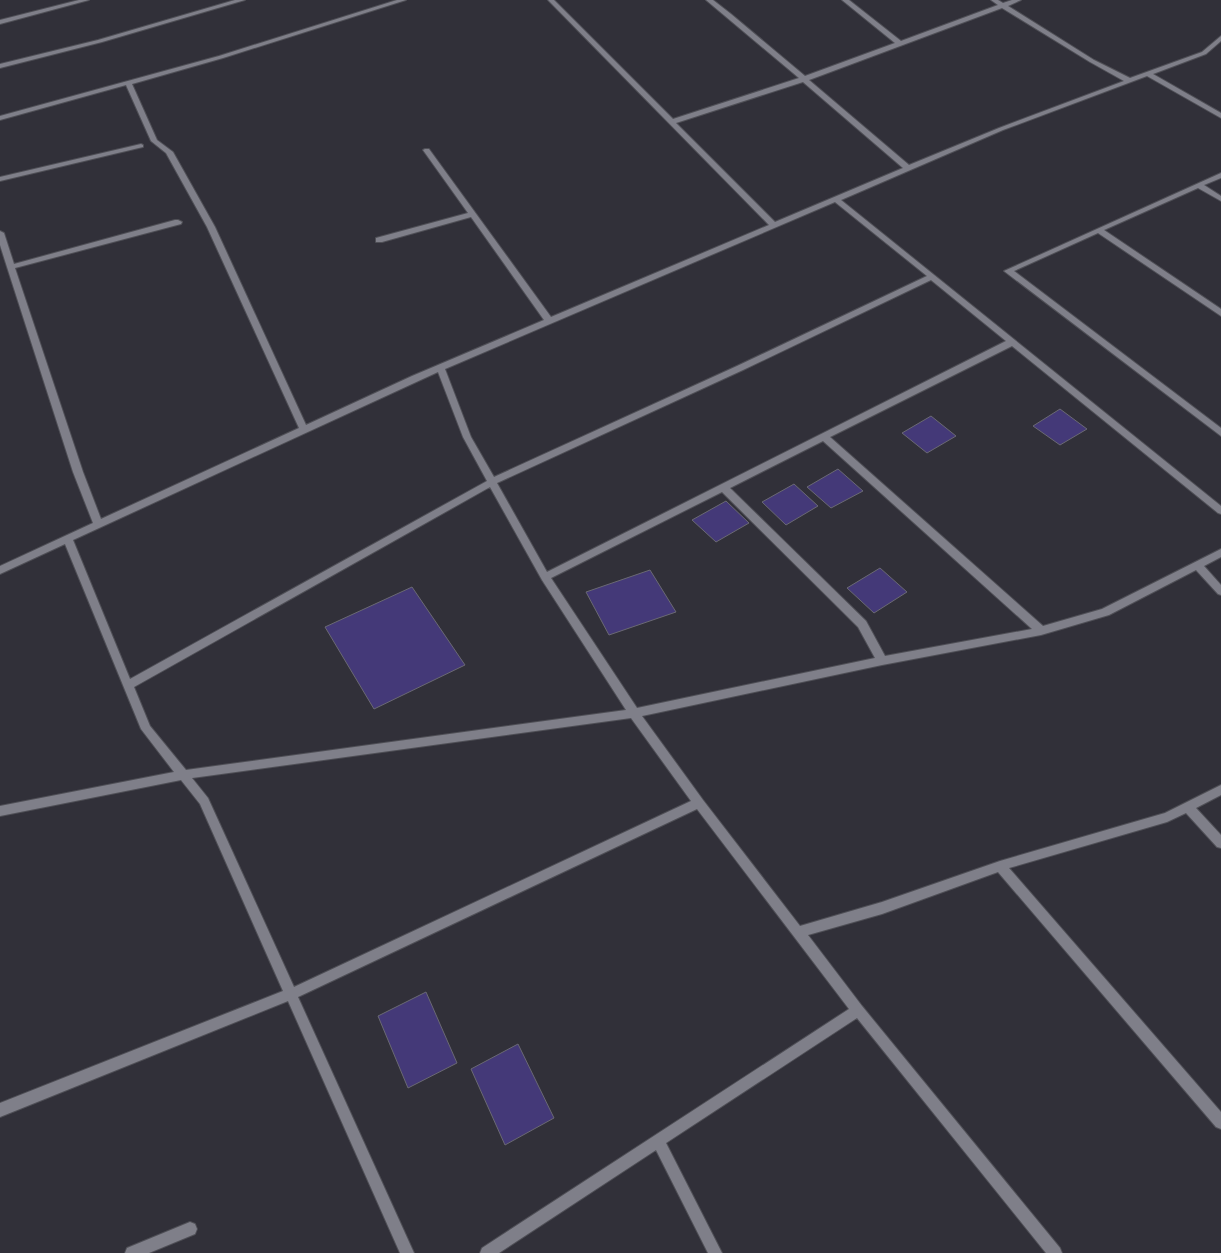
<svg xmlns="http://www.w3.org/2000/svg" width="1221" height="1253" viewBox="0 0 1221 1253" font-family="Manrope,sans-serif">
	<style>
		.building { fill: #443978; stroke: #6a6973 }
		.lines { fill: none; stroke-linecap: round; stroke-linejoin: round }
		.minor-casing { stroke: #4f4f56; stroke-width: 2 }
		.minor { fill: #7f7f89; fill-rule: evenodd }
	</style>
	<rect width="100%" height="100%" fill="#313039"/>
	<g class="building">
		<polygon points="1060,409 1087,429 1060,445 1033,426"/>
		<polygon points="931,416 956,436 927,453 902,433"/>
		<polygon points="838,469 863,491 831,508 807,487"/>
		<polygon points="794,484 818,506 786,525 762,502"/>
		<polygon points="726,501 749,523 716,542 692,520"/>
		<polygon points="880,568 907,592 874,613 847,588"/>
		<polygon points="650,570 676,612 609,635 586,592"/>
		<polygon points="412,587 465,665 374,709 325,627"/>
		<polygon points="426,992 457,1063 408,1088 378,1016"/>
		<polygon points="518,1044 554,1118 505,1145 471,1069"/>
	</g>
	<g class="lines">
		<g class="minor-casing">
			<g id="minor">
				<polygon points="79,0 89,0 0,24 0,20"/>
				<polygon points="235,0 245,0 102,42 0,68 0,64 98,40"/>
				<path d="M397 0H406L223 58 132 84 157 140 173 152 215 227 306 425 412 376 544 320 471 217 382 242H376V238L468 213 423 150 425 149H429L551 317 769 225 548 0H554L673 119 799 78 706 0H713L731 14 805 76 895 43 842 0H849L901 41 998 5 991 0H998L1003 3 1012 0H1021L1008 6 1094 60 1130 78 1202 52 1221 36V41L1206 54 1153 74 1221 113V118L1147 76 1003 130 841 200 1221 506V514L1218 513 1012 346 830 437 1043 626 1102 609 1221 549V557L1204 566 1221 585V595L1218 594 1196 570 1109 615 1041 635 882 665 642 716 703 800 800 926 882 902 1000 861 1165 813 1221 785V795L1196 808 1221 835V848L1217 847 1186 813 1167 822 1009 868 1221 1112V1129L1216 1127 998 872 882 914 808 935 862 1006 1060 1248 1062 1253H1046L857 1018 666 1143 722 1253H708L656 1150 499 1253H480L482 1248 849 1009 697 809 298 997 414 1253H400L288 1001 0 1117V1103L283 991 200 804 181 780 0 816V806L174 772 141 729 65 544 0 574V566L93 523 73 472 7 267 0 245V231L4 233 14 264 175 220H178L182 222 181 224 15 268 83 472 101 519 299 428 207 227 166 153 151 141 126 85 0 120V116L219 56ZM1002 8 1090 62 1124 81 999 128 909 165 809 80ZM803 82 903 168 775 222 676 123ZM835 202 927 276 737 366 494 477 471 437 445 369ZM931 280 1006 341 547 572 497 483 743 370ZM438 372 463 437 487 481 130 679 73 540ZM823 441 1032 629 885 656 866 621 730 488ZM490 487 542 580 626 710 186 770 150 726 134 687ZM722 492 858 627 875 658 637 708 551 578ZM631 718 691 801 294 987 208 798 192 778Z"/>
				<polygon points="141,144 143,145 143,147 0,181 0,177"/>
				<polygon points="1221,173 1221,178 1204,185 1221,196 1221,201 1198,188 1104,230 1221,309 1221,316 1098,233 1014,271 1221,428 1221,436 1004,271"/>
				<polygon points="190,1222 195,1224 197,1229 195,1234 149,1253 125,1253 127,1248"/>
			</g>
		</g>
		<use href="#minor" class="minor"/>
	</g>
</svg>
